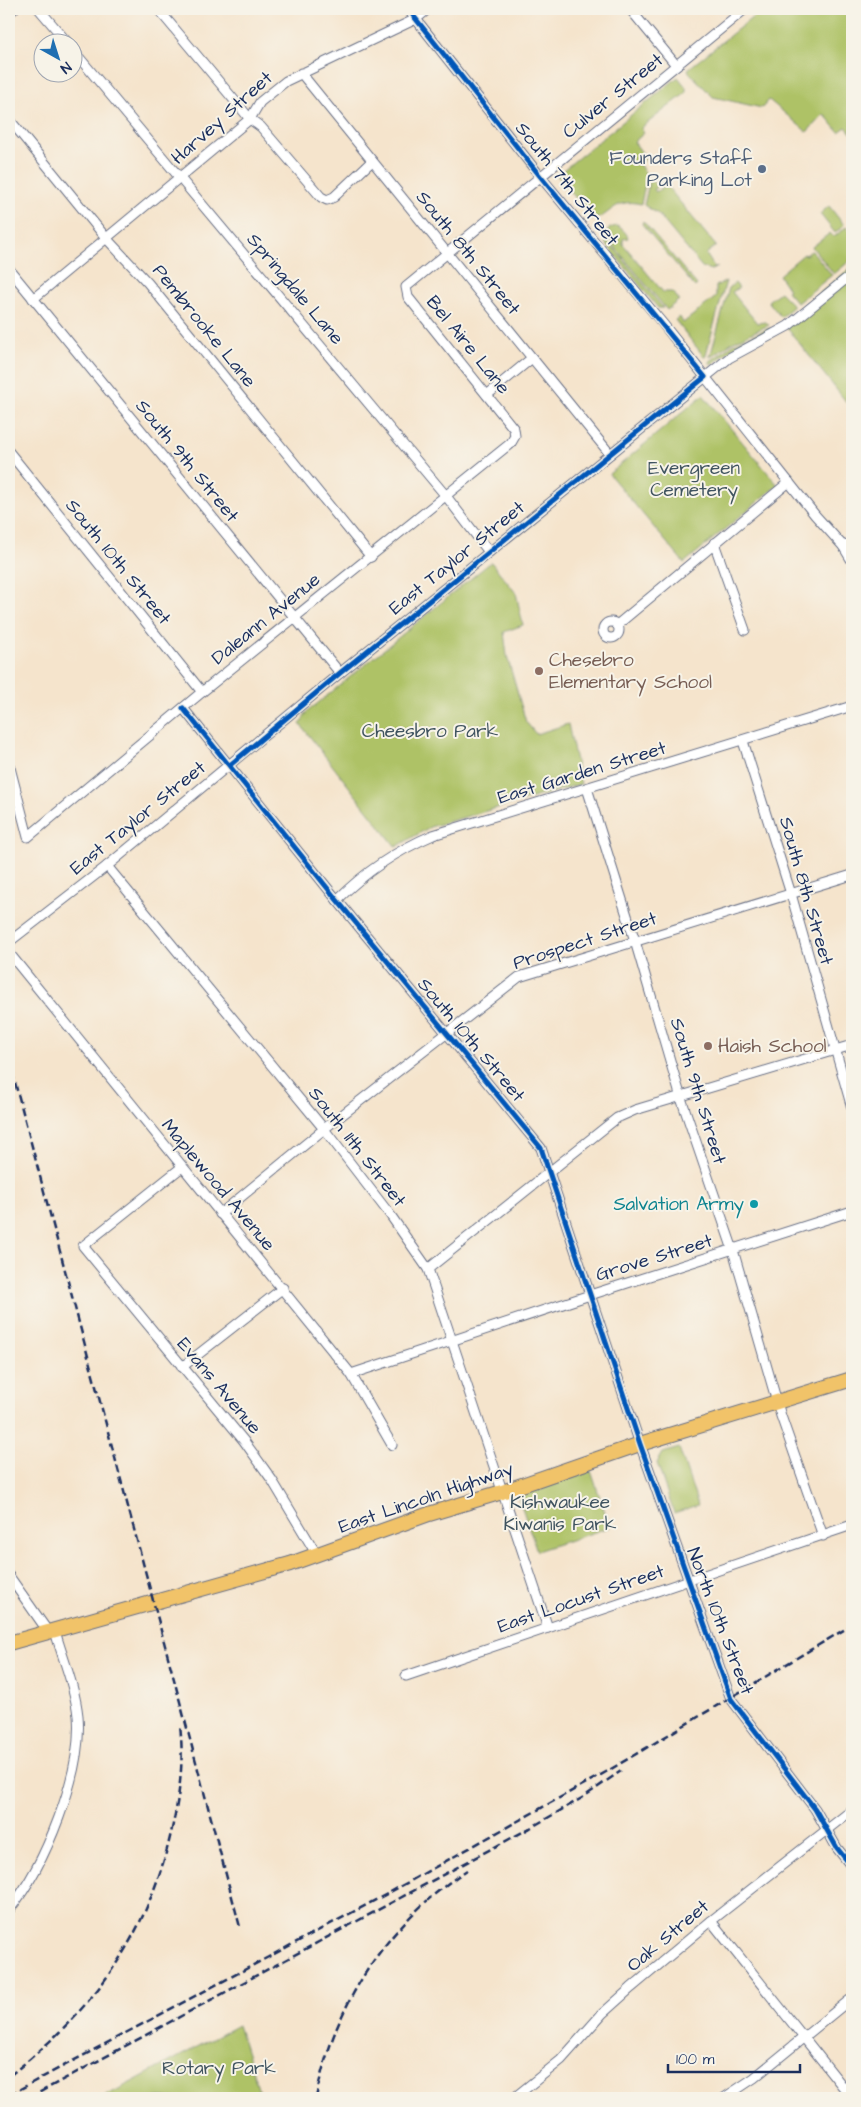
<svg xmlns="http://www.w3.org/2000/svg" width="861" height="2107" viewBox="0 0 861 2107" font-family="'Architects Daughter',sans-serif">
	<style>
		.green { fill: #aec266; stroke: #647862 }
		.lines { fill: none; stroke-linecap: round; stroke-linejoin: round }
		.street-casing { stroke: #676e84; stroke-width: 11 }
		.primary-casing { stroke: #676e84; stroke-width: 16 }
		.street { stroke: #fff; stroke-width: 9 }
		.primary { stroke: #f1c369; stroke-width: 14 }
		.rail { stroke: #1b2f5e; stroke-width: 2.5; stroke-dasharray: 8 4; stroke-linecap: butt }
		.cycleway-casing { stroke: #f7f3e8; stroke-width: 8 }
		.cycleway { stroke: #0057b8; stroke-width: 5 }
		.service-dot { fill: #5c6f8a; stroke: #f7f3e8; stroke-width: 2 }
		.education-dot { fill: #8d6e63; stroke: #f7f3e8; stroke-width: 2 }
		.culture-dot { fill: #0f9aa8; stroke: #f7f3e8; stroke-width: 2 }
		.labels { text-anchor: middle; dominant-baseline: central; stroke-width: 4; stroke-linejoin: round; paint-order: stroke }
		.street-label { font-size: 19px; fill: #1b2f5e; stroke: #f7f3e8 }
		.service-label { font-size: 19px; fill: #4e5e75; stroke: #f7f3e8; text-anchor: end }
		.park-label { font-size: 19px; fill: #405460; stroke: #f7f3e8 }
		.education-label { font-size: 19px; fill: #785e54; stroke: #f7f3e8; text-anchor: start }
		.culture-label { font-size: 19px; fill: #0d838f; stroke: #f7f3e8; text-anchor: end }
	</style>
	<rect width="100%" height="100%" fill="#f7f3e8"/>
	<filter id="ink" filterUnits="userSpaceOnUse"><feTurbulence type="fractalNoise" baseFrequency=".02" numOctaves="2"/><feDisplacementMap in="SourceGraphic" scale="10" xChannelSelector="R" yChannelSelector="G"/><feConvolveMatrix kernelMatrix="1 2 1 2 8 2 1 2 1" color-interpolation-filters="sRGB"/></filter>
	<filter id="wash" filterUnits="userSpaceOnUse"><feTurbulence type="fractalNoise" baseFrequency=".0096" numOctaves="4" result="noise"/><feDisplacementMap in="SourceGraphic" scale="20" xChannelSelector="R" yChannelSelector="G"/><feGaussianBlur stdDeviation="1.12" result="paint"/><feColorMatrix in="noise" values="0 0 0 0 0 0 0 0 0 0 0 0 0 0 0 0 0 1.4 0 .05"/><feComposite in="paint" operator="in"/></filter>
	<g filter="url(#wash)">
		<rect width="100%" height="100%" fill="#f5e4cc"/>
		<g class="green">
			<polygon points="763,9 852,9 852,134 846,127 839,132 824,114 807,132 769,100 762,108 713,97 689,72 688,69"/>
			<path d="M678 77 686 87V93L641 128 644 133 634 142 646 158 639 164 647 175 641 204C613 197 610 218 593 219L557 175Z"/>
			<polygon points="650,178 657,187 654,189 656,192 666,185 716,246 706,254 715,268 718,267 711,270 702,267 658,214 644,205"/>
			<polygon points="829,206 844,225 835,233 820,214"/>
			<polygon points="643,221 697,285 695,287 642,224"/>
			<path d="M616 226C621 227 627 233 628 238L623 239V244L663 292H673L679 300 667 310 605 235 610 228Z"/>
			<polygon points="846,227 852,235 852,259 834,274 812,247 830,233 834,237"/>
			<polygon points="605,237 663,308 658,308 611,250 606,244"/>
			<polygon points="811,251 813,252 832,275 797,303 787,291 789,290 779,275 804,254 806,255"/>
			<polygon points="852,267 852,409 783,323"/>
			<polygon points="726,281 705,358 675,320 680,317 683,323 716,297 716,286"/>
			<polygon points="735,283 739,288 732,292 757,323 766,322 769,325 734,341 710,357 729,288"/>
			<polygon points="780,292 794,306 781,317 768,301"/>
			<polygon points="770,328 769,332 736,346 712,364 709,362 733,344"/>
			<polygon points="703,395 778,485 684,563 609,474"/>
			<polygon points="491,562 516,593 523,625 504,632 507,656 526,722 536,734 568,724 581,784 430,827 396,847 300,724 307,712"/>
			<polygon points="679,1448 698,1505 674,1513 657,1463 663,1453"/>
			<polygon points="591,1471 610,1527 537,1551 518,1496"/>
			<polygon points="238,2025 261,2098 102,2098"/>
		</g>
	</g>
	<g filter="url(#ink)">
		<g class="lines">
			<g class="street-casing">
				<g id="street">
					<polyline points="39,9 67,42"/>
					<polyline points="158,9 250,119 261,127 321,197 327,200 334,197 372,161"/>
					<polyline points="408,9 540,176 663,324 815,515 843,546 852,561"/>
					<polyline points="630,9 676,65"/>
					<polyline points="9,13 14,9"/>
					<polyline points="72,49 446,496 489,552"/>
					<polyline points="301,73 610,454"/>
					<polyline points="9,119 107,239 148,283 371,557"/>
					<polyline points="9,269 340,673"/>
					<polyline points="33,299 250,119 260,102 286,81 416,19 428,9"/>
					<polyline points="487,395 532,358"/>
					<polyline points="9,452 202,692"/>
					<polyline points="714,543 745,630"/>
					<polyline points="843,546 852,542"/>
					<circle cx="611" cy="630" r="8"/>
					<polyline points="617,625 789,482"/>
					<polyline points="183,708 337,900 541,1148 640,1444 731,1699 815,1809 837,1848 852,1867"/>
					<polyline points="743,741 791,894 852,1108"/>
					<polyline points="9,764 28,837 202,692 511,443 515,436 514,429 408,297 406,287 745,9"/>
					<polyline points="587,788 635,941 681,1098 733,1250 781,1416 823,1536"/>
					<polyline points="107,866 324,1129 391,1216 428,1269 548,1628"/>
					<path d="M337 900C364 873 398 850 433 835L852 706"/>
					<polyline points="9,942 107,866 340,673 729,358 788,326 852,274"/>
					<polyline points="9,953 351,1374 392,1445"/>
					<polyline points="182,1167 83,1246 244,1441 272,1480 317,1555"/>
					<polyline points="220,1214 324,1129 519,977 852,875"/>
					<polyline points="428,1269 617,1118 635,1110 852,1045"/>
					<polyline points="182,1367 283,1288"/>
					<polyline points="351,1374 590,1295 852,1211"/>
					<polyline points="9,1576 49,1633"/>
					<polyline points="406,1676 852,1525"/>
					<path d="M9 1910C45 1866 83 1772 78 1716 75 1687 63 1659 55 1631"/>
					<polyline points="711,1921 852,2098"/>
					<polyline points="514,2098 561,2060 602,2014 631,1988 711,1921 852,1810"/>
					<polyline points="724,2098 754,2078 852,1998"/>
				</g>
			</g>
			<g class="primary-casing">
				<polyline id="primary" points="9,1643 290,1564 429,1514 502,1492 640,1444 852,1379"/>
			</g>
			<use href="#street" class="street"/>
			<use href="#primary" class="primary"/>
			<g class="rail">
				<polyline points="9,1060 240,1927"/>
				<polyline points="525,1831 582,1798 621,1771"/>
				<path d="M9 2076C96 2008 150 1933 173 1824 180 1792 184 1759 180 1726"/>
				<polyline points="9,2095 385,1895 606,1772 852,1625"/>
				<polyline points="29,2098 530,1828"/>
				<path d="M316 2098C334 2004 387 1923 467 1870"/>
			</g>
			<g class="cycleway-casing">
				<g id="cycleway">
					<polyline points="183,708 337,900 541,1148 640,1444 731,1699 815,1809 837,1848 852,1867"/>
					<polyline points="230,765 340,673 705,377 540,176 408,9"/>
				</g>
			</g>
			<use href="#cycleway" class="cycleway"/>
		</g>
	</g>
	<circle class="service-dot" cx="762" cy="169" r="5"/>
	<g class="education-dot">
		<circle cx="539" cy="671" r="5"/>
		<circle cx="708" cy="1046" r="5"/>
	</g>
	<circle class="culture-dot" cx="754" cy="1204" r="5"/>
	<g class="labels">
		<g class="street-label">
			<text transform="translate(613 96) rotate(-39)">Culver Street</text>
			<text transform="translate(222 118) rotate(-42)">Harvey Street</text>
			<text transform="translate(567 184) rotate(51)">South 7th Street</text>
			<text transform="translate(468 253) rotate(51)">South 8th Street</text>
			<text transform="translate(295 289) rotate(50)">Springdale Lane</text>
			<text transform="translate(204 326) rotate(51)">Pembrooke Lane</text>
			<text transform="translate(468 345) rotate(51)">Bel Aire Lane</text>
			<text transform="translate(187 461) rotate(51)">South 9th Street</text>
			<text transform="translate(457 558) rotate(-39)">East Taylor Street</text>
			<text transform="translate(118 562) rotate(51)">South 10th Street</text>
			<text transform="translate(266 619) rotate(-39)">Daleann Avenue</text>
			<text transform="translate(582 773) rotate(-17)">East Garden Street</text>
			<text transform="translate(138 818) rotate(-39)">East Taylor Street</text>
			<text transform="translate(806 891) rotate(74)">South 8th Street</text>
			<text transform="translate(585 941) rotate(-18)">Prospect Street</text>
			<text transform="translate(471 1040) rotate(50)">South 10th Street</text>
			<text transform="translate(698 1091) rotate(73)">South 9th Street</text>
			<text transform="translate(357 1147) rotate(52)">South 11th Street</text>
			<text transform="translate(218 1185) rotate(50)">Maplewood Avenue</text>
			<text transform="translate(654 1258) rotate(-17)">Grove Street</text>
			<text transform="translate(219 1386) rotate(50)">Evans Avenue</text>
			<text transform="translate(426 1498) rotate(-19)">East Lincoln Highway</text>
			<text transform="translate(581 1599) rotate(-19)">East Locust Street</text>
			<text transform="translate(720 1621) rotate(69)">North 10th Street</text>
			<text transform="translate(668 1936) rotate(-40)">Oak Street</text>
		</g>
		<g class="service-label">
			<text x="752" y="158">Founders Staff<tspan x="752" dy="22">Parking Lot</tspan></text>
		</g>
		<g class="park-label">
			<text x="694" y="468">Evergreen<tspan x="694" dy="22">Cemetery</tspan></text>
			<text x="430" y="731">Cheesbro Park</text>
			<text x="560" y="1502">Kishwaukee<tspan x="560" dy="22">Kiwanis Park</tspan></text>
			<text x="219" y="2068">Rotary Park</text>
		</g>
		<g class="education-label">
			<text x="549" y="660">Chesebro<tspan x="549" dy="22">Elementary School</tspan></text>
			<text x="718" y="1046">Haish School</text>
		</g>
		<g class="culture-label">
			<text x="744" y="1204">Salvation Army</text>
		</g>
	</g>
	<rect width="861" height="2107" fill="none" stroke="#f7f3e8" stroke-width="30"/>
	<g transform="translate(58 58) rotate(141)"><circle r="24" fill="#f7f3e8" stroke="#9fa5b1"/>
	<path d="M0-4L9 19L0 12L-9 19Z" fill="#1f6fb2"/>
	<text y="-8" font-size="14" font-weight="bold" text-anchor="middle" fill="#1b2f5e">N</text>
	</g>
	<path d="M668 2064v8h132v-8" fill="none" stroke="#1b2f5e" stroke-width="2.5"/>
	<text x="676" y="2064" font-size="15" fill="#1b2f5e" stroke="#f7f3e8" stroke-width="4" paint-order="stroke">100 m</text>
</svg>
